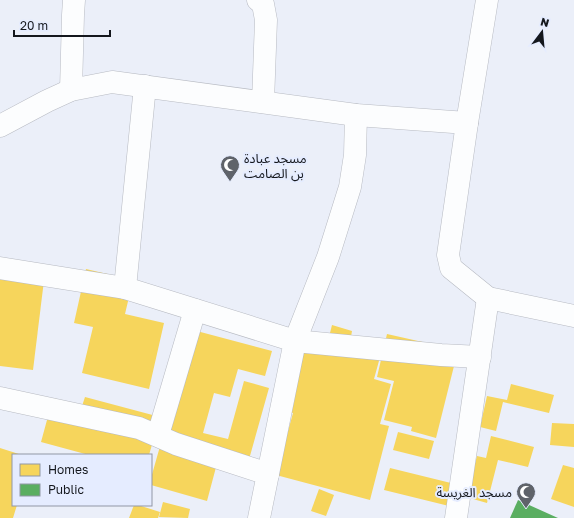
<svg xmlns="http://www.w3.org/2000/svg" width="574" height="518" viewBox="0 0 574 518" font-family="'Golos Text','Noto Sans Arabic',sans-serif">
	<style>
		.homes { fill: #f6d55c }
		.public { fill: #5aae61 }
		.lines { fill: none; stroke-linecap: round; stroke-linejoin: round }
		.minor-casing { stroke: #b7bac2; stroke-width: 23 }
		.minor { stroke: #fcfdfe; stroke-width: 22 }
		.labels { text-anchor: middle; dominant-baseline: central; stroke-width: 4; stroke-linejoin: round; paint-order: stroke }
		.poi-label { font-size: 13px; fill: #14171d; stroke: #e5ecff; text-anchor: start }
	</style>
	<rect width="100%" height="100%" fill="#ebeff9"/>
	<g class="homes">
		<polygon points="0,267 45,272 33,370 0,366"/>
		<polygon points="86,269 133,280 125,314 164,323 149,389 82,373 93,327 74,323"/>
		<polygon points="332,325 352,331 350,342 382,350 374,379 391,384 380,424 389,426 370,500 276,475 293,413 286,411 306,336 328,341"/>
		<polygon points="193,330 272,351 265,376 238,369 230,397 214,393 203,433 228,439 244,381 269,388 248,463 219,456 207,501 151,485 151,478"/>
		<polygon points="387,334 458,350 436,438 411,431 412,427 384,420 394,381 377,377"/>
		<polygon points="511,384 554,395 549,413 503,402 496,431 480,427 487,396 507,400"/>
		<polygon points="85,397 160,417 149,455 89,455 41,442 53,398 82,406"/>
		<polygon points="552,423 574,424 574,447 550,445"/>
		<polygon points="398,432 434,441 429,459 393,450"/>
		<polygon points="491,436 534,447 528,467 498,460 487,503 466,497 477,456 486,458"/>
		<polygon points="0,448 22,455 13,455 13,505 17,505 13,518 0,518"/>
		<polygon points="563,465 574,468 574,507 551,499"/>
		<polygon points="390,468 455,484 449,506 384,490"/>
		<polygon points="319,489 334,495 326,516 311,511"/>
		<polygon points="163,502 190,509 188,518 159,517"/>
		<polygon points="134,505 138,505 160,512 158,518 129,518"/>
	</g>
	<polygon class="public" points="518,500 558,518 510,518"/>
	<g class="lines">
		<g class="minor-casing">
			<g id="minor">
				<polyline points="258,0 263,4 266,20 263,102"/>
				<polyline points="487,0 467,123 448,255 451,268 488,298 574,316"/>
				<polyline points="71,90 73,15 74,0"/>
				<polyline points="0,126 47,101 71,90 112,82 356,115 467,123"/>
				<polyline points="0,268 125,288 295,341 441,355 480,357"/>
				<polyline points="125,288 145,86"/>
				<polyline points="0,398 139,428 176,444 268,474"/>
				<polyline points="158,435 195,310"/>
				<polyline points="259,518 295,341 328,257 350,187 355,155 356,115"/>
				<polyline points="456,518 488,298"/>
			</g>
		</g>
		<use href="#minor" class="minor"/>
	</g>
	<defs>
		<g id="mosque-pin" transform="scale(1)"><path d="M0 17L-7.5 6A9.5 9.5 0 1 1 7.5 6Z" fill="#5f636a" stroke="#e5ecff"/><path d="M3.5-4.9A6 6 0 1 0 3.5 4.9A5 5 0 1 1 3.5-4.9Z" fill="#fff"/></g>
	</defs>
	<g fill-rule="evenodd">
		<use href="#mosque-pin" x="230" y="165"/>
		<use href="#mosque-pin" x="526" y="492"/>
	</g>
	<g class="labels">
		<g class="poi-label">
			<text x="244" y="158">مسجد عبادة<tspan x="244" dy="15">بن الصامت</tspan></text>
			<text x="512" y="492" text-anchor="end">مسجد الغريسة</text>
		</g>
	</g>
	<rect x="12" y="454" width="140" height="52" fill="#e5ecff" stroke="#9197a5"/>
	<rect x="20" y="464" width="20" height="12" fill="#f6d55c" stroke="#9197a5"/>
	<text x="48" y="474" font-size="12" fill="#14171d">Homes</text>
	<rect x="20" y="484" width="20" height="12" fill="#5aae61" stroke="#9197a5"/>
	<text x="48" y="494" font-size="12" fill="#14171d">Public</text>
	<g transform="translate(542 32) rotate(16)" stroke="#e5ecff" stroke-width="3" paint-order="stroke">
	<path d="M0-3L7 15L0 10L-7 15Z" fill="#14171d"/>
	<text y="-6" font-size="11" font-weight="bold" text-anchor="middle" fill="#14171d">N</text>
	</g>
	<path d="M14 30v6h96v-6" fill="none" stroke="#14171d" stroke-width="2"/>
	<text x="20" y="30" font-size="12" fill="#14171d" stroke="#e5ecff" stroke-width="3" paint-order="stroke">20 m</text>
</svg>
